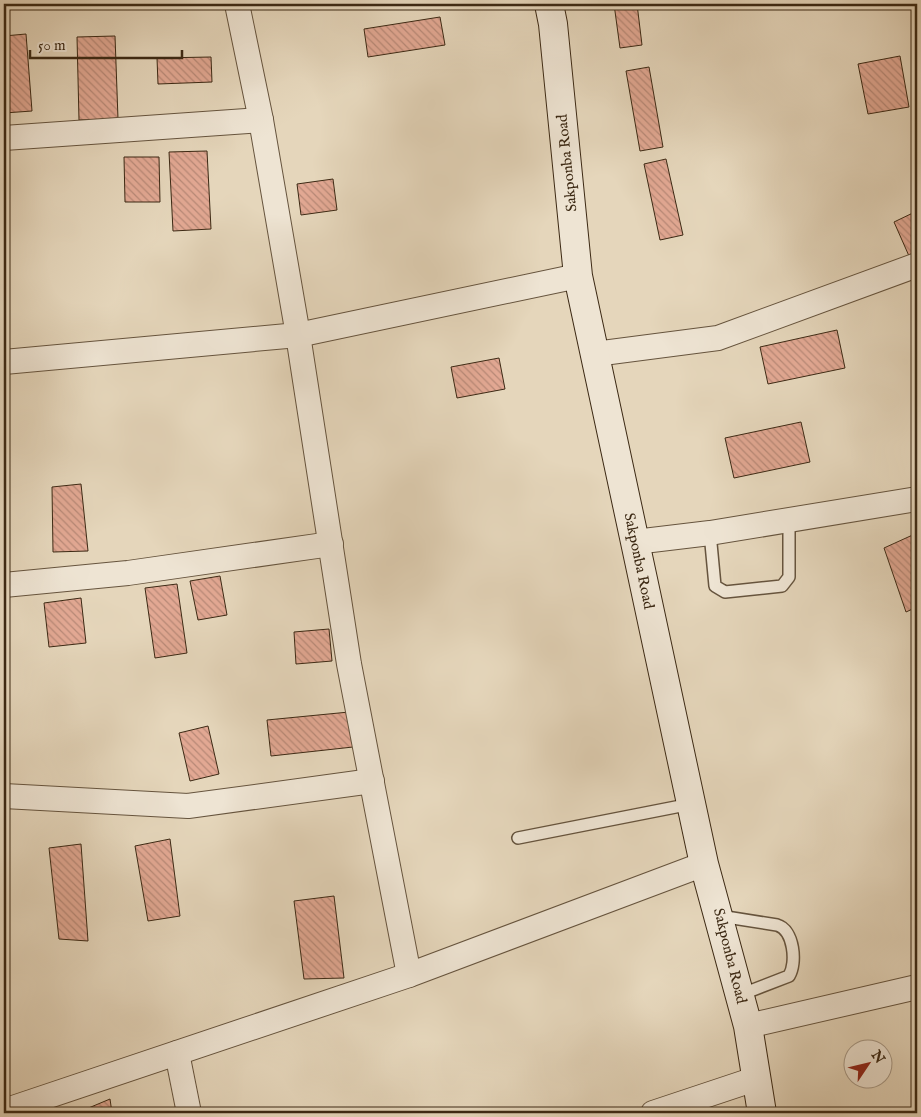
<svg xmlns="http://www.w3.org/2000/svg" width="921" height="1117" viewBox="0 0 921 1117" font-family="'IM FELL English',serif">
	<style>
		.building { fill: url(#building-back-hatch); stroke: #3c2914 }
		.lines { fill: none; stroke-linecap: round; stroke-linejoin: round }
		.lane-casing { stroke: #66543e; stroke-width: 14 }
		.street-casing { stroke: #66543e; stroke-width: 26 }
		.secondary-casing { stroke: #3c2914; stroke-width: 30 }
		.lane { stroke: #eee4d3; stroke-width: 11 }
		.street { stroke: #eee4d3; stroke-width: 24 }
		.secondary { stroke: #eee4d3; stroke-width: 28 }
		.labels { text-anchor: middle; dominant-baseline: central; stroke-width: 4; stroke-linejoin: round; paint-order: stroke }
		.street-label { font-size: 15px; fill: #3c2914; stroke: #eee4d3 }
	</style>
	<defs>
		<pattern id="building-back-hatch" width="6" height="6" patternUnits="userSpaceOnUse" patternTransform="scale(1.25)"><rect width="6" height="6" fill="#e2a893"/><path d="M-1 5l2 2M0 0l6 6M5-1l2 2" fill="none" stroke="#b88977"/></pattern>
	</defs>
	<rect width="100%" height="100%" fill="#e5d6bb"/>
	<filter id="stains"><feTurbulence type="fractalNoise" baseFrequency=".004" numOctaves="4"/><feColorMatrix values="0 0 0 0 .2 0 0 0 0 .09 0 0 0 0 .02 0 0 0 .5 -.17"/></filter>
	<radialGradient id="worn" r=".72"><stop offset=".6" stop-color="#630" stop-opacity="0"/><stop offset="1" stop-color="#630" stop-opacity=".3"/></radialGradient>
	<g class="building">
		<polygon points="614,4 637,4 642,45 620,48"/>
		<polygon points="440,17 445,45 368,57 364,29"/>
		<polygon points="26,34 32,111 4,113 4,36"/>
		<polygon points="115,36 118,119 79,120 77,37"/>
		<polygon points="900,56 909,107 868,114 858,64"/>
		<polygon points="211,57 212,82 158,84 157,58"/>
		<polygon points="649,67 663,147 640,151 626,71"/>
		<polygon points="207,151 211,229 173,231 169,152"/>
		<polygon points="124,157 159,157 160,202 125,202"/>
		<polygon points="666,159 683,235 660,240 644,164"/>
		<polygon points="333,179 337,210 301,215 297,184"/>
		<polygon points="917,211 917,252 909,256 894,222"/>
		<polygon points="837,330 845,368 768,384 760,347"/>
		<polygon points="499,358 505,389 457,398 451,367"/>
		<polygon points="4,393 5,393 6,466 4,466"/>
		<polygon points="801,422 810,462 734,478 725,438"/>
		<polygon points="81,484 88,551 53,552 52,487"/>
		<polygon points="917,533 917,607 906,612 884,548"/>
		<polygon points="220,576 227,615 198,620 190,581"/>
		<polygon points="177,584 187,653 155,658 145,588"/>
		<polygon points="81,598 86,643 49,647 44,603"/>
		<polygon points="329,629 332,661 296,664 294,632"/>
		<polygon points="349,712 353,747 271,756 267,720"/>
		<polygon points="208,726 219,774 190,781 179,733"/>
		<polygon points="170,839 180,916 148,921 135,846"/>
		<polygon points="81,844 88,941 59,939 49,848"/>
		<polygon points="334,896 344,978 304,979 294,901"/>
		<polygon points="110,1099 112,1113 79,1113 79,1112"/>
	</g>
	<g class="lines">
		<g class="lane-casing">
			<g id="lane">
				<polyline points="710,533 715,586 725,592 782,586 789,577 789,519"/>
				<polyline points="518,838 691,804"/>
				<path d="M720 916 777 925C794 930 797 963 789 976L740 995"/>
			</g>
		</g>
		<g class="street-casing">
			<g id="street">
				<polyline points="237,4 261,120 298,335 349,664 409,975"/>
				<polyline points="4,138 261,120"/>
				<polyline points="595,354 718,338 917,265"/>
				<polyline points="4,362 298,335 578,276"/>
				<polyline points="635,542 710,533 917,499"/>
				<polyline points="4,585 128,573 331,544"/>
				<polyline points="4,796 188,806 372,781"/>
				<polyline points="748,1026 917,987"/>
				<polyline points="177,1053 189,1113"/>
				<polyline points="4,1111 409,975 704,864"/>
				<polyline points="653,1113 755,1079"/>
			</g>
		</g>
		<g class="secondary-casing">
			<polyline id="secondary" points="549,4 553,24 578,276 704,864 748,1026 762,1113"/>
		</g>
		<use href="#lane" class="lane"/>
		<use href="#street" class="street"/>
		<use href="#secondary" class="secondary"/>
	</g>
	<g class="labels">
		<g class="street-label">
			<text transform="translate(567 163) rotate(-96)">Sakponba Road</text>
			<text transform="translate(639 561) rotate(78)">Sakponba Road</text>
			<text transform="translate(730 956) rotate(76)">Sakponba Road</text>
		</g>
	</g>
	<rect width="921" height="1117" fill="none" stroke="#e5d6bb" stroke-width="20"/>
	<rect x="5" y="5" width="911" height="1107" fill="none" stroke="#3c2914" stroke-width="2.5"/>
	<rect x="10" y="10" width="901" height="1097" fill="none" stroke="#3c2914"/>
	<g transform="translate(868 1064) rotate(55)"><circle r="24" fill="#eee4d3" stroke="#a79987"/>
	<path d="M0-4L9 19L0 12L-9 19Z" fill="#8f2418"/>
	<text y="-8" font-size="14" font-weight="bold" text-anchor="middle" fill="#3c2914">N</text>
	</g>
	<path d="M30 50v8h152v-8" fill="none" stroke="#3c2914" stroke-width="2.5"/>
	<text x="38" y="50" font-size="15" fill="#3c2914" stroke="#eee4d3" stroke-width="4" paint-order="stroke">50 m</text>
	<rect width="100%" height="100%" filter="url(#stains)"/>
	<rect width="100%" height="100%" fill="url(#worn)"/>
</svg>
